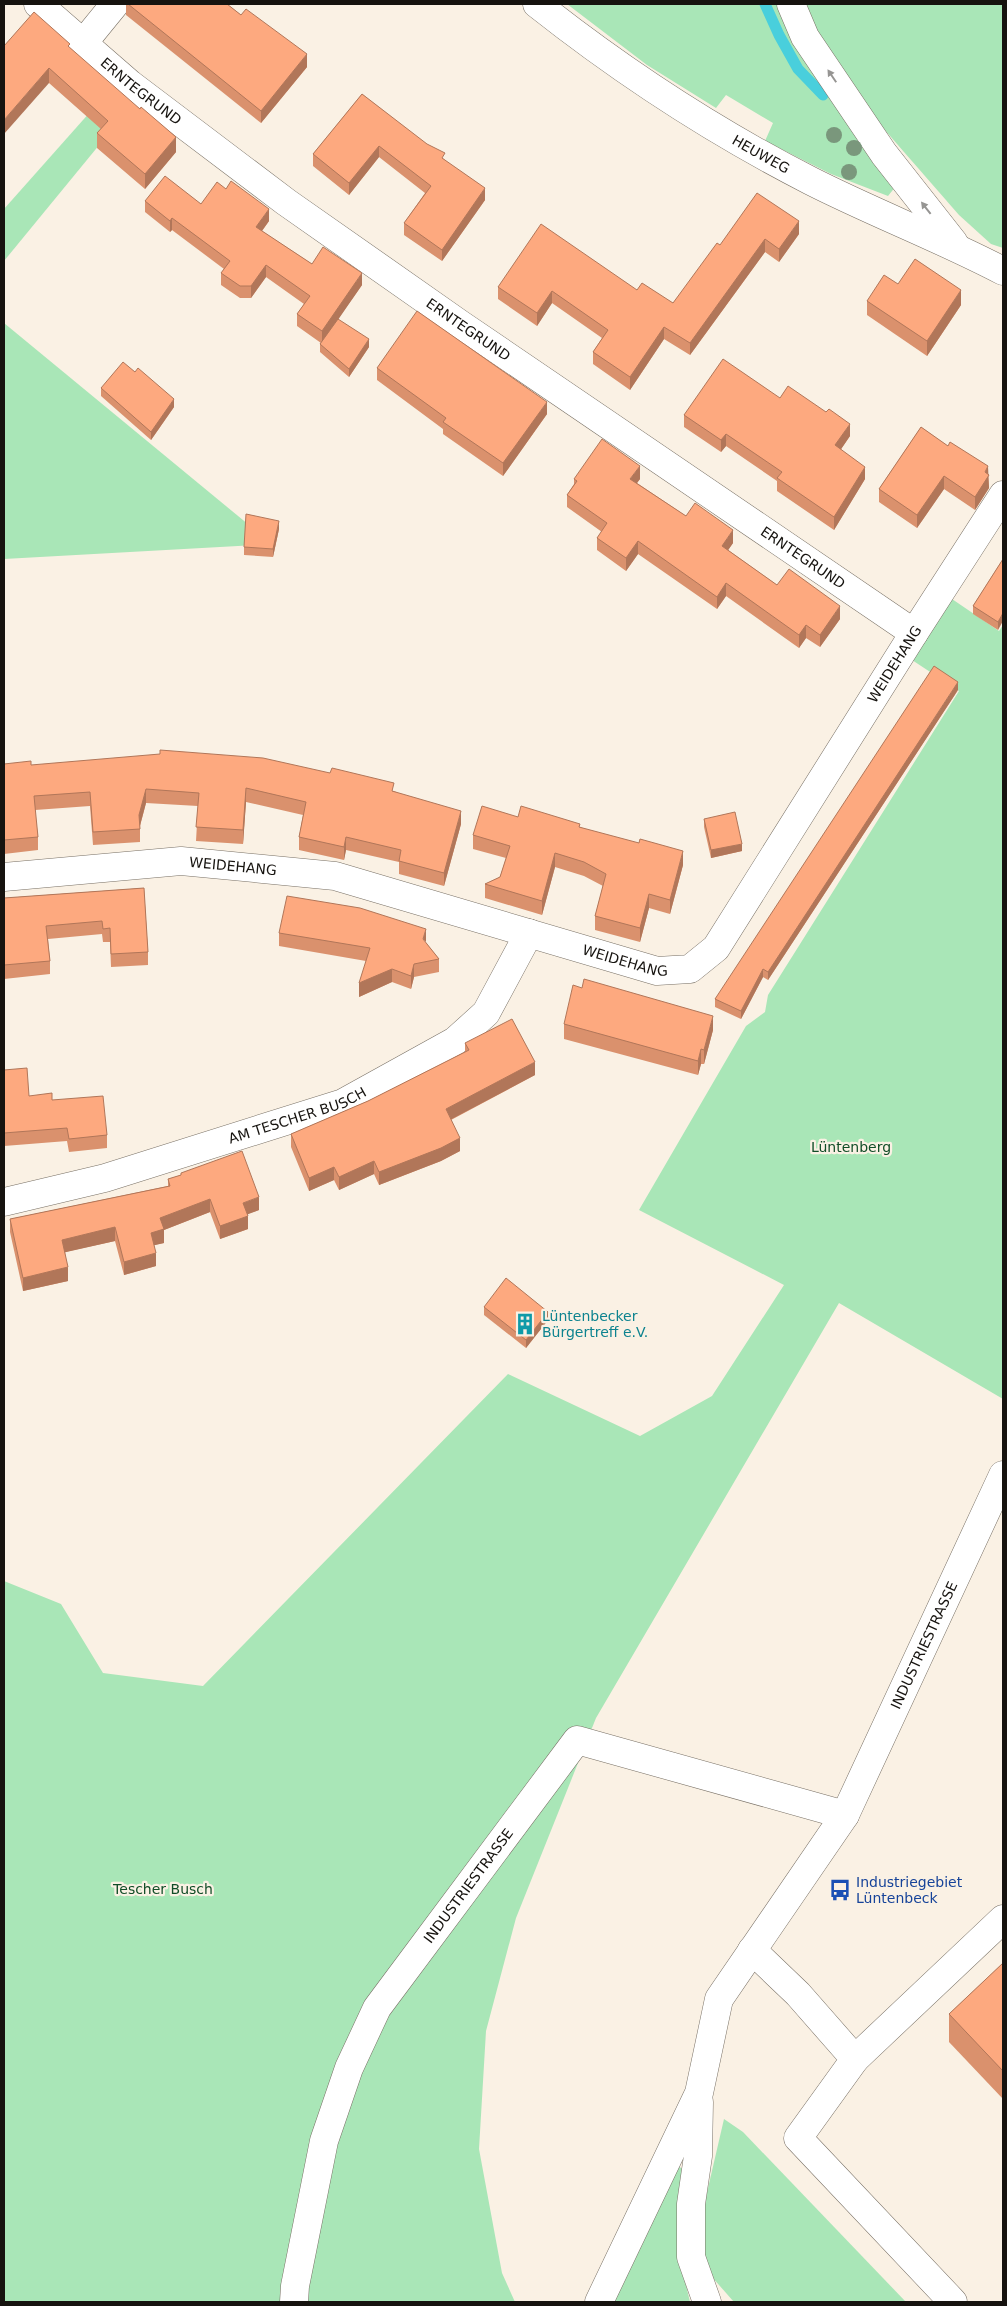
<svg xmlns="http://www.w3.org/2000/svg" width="1007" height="2306" viewBox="0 0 1007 2306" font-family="'DejaVu Sans',sans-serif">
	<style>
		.green { fill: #a9e6b7 }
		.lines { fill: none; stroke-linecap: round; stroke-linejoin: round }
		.stream { stroke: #49cfdc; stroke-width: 11 }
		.minor-casing { stroke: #787065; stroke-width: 29 }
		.minor { stroke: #fff; stroke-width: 28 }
		.tree { fill: #7a977c }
		.wall { fill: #da916d }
		.shaded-wall { fill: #b17659 }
		.building { fill: #fda97f; stroke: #b17659 }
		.oneway { fill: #969593 }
		.labels { text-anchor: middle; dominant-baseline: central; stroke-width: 4.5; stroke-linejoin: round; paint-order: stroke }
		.street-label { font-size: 14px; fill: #16130f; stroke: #faf1e4 }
		.park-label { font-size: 14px; fill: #114d27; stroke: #faf1e4 }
		.culture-label { font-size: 14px; fill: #0d838f; stroke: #faf1e4; text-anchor: start }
		.transit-label { font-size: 14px; fill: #164399; stroke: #faf1e4; text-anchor: start }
	</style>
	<rect width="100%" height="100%" fill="#faf1e4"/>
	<g class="green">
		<polygon points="567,4 778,4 896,186 888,196 831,174 765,141 773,123 726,95 716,108 647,65"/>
		<polygon points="803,4 1003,4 1003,248 991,244 959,215 863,105 823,43"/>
		<polygon points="107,93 132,105 4,261 4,209"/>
		<polygon points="4,323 272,544 4,559"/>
		<polygon points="952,599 999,631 1003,625 1003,1399 839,1303 596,1718 516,1918 486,2031 479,2149 502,2273 515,2302 4,2302 4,1581 61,1604 103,1673 203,1686 508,1374 640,1436 712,1396 784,1285 639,1210 746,1026 765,1012 768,995 959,691 912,660"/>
		<polygon points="724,2119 743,2132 906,2302 734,2302 704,2268 702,2214"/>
		<polygon points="678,2166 684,2170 677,2247 690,2302 614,2302"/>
	</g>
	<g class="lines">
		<polyline class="stream" points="765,4 779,35 798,69 823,95"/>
		<g class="minor-casing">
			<g id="minor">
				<path id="s1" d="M38 4 130 84 286 202 460 324 914 633"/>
				<path id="s2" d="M537 4C623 72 713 131 811 181 874 213 940 238 1003 271"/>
				<polyline points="791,4 805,37 884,154 954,243"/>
				<polyline points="84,42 115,4"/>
				<path id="s3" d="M4 877 181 861 335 876 657 971 690 969 716 948 914 633 1003 495"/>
				<path id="s4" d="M4 1202 105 1178 343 1103 455 1041 486 1013 529 933"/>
				<polyline points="752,1950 798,1994 855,2059 798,2138 953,2302"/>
				<polyline points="855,2059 1003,1919"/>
				<polyline points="699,2102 698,2156 691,2204 691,2257 707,2302"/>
				<path id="s5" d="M294 2302 295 2286 324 2141 349 2068 377 2008 577 1740 845 1815"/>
				<path id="s6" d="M599 2302 699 2093 719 1999 845 1815 1003 1475"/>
			</g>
		</g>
		<use href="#minor" class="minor"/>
	</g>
	<g class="tree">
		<circle cx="834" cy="135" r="8"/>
		<circle cx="854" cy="148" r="8"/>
		<circle cx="849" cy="172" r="8"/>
	</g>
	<g class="wall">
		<polygon points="126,4 227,4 307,67 261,123 126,15"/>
		<polygon points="4,46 70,48 176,152 145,189 97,148 97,133 101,129 49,83"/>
		<polygon points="362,94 445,160 485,200 442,261 404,235 404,223 425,193 379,157 349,195 313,166 313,154"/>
		<polygon points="145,201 201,204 269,221 262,231 312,264 362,285 338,319 369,347 349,377 320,352 320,344 321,343 297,326 297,314 304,304 266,277 251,298 240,298 221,285 221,273 224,269 172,230 170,232 145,212"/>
		<polygon points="799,234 779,262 765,252 690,355 664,339 630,390 593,364 593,352 602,338 552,303 537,326 498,299 498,287 637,290 673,303 720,245"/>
		<polygon points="898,284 961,305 927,356 867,315 867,301"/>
		<polygon points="377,368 547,414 503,476 443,434 443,429 377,380"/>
		<polygon points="101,388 174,407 151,440 101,396"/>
		<polygon points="780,398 826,412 850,436 841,449 865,479 834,530 777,491 777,481 726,446 721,452 684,427 684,415"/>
		<polygon points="921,427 988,475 989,488 975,510 944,489 917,528 879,502 879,489"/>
		<polygon points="574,479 640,479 637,483 686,516 733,543 728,550 777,585 840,619 820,647 806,638 799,648 726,596 717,609 638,554 626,571 597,550 597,538 602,532 567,507 567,495 574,484"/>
		<polygon points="279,529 273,557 244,555 244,547"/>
		<polygon points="1003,559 998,630 973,614 973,606"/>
		<polygon points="958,690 768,980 763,977 741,1019 715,1007 715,999"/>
		<polygon points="4,764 394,791 461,824 444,886 399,874 399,862 346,850 344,860 299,850 299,837 303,815 246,802 243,844 196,841 198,806 146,803 140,826 140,842 93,845 90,806 35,810 38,837 38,850 4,854"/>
		<polygon points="518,817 580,827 683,865 670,914 649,908 640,942 595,930 595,916 603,886 584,876 555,867 542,915 485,898 485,884 500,877 506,858 473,849 473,835"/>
		<polygon points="704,819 742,851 711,858 704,827"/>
		<polygon points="144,888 148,952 148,965 111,967 110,942 103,942 102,934 48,939 50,961 50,974 4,979 4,898"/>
		<polygon points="279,933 426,943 439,959 439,972 414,977 411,989 392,982 359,997 366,961 279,946"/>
		<polygon points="564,1024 713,1030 704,1064 701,1064 698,1075 564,1039"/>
		<polygon points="465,1043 535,1075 451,1120 460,1151 441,1161 379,1185 374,1174 339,1190 334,1180 309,1191 291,1147 291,1134 368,1101 465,1052"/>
		<polygon points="4,1070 29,1096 52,1100 107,1135 107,1148 69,1152 67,1141 4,1146"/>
		<polygon points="181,1173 259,1210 247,1214 248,1229 220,1239 210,1212 164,1230 164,1243 154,1245 156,1266 124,1275 115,1241 65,1252 68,1281 23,1291 10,1232 10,1219 168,1186 168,1179 181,1175"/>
		<polygon points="484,1307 548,1320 526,1348 484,1315"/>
		<polygon points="1003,1963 1003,2099 949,2042 949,2014"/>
	</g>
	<g class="shaded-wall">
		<polygon points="307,54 307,67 261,123 261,111"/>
		<polygon points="49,68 49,83 4,134 4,120"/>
		<polygon points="176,137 176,152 145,189 145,174"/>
		<polygon points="379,146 379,157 349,195 349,183"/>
		<polygon points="485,188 485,200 442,261 442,250"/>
		<polygon points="269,209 269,221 256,239 256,227"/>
		<polygon points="172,218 172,230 170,232 170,221"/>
		<polygon points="799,221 799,234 779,262 779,249"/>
		<polygon points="765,239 765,252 690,355 690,343"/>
		<polygon points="266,265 266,277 251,298 251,286"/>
		<polygon points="362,273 362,285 322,343 322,331"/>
		<polygon points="961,290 961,305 927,356 927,341"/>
		<polygon points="552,291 552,303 537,326 537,313"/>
		<polygon points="664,327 664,339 630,390 630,377"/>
		<polygon points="369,339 369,347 349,377 349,369"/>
		<polygon points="174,399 174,407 151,440 151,432"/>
		<polygon points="547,402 547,414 503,476 503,463"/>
		<polygon points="850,424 850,436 835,458 835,445"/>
		<polygon points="726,434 726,446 721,452 721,440"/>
		<polygon points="640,466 640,479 630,492 630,479"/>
		<polygon points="988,466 989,488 975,510 975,497 985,472"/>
		<polygon points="865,467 865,479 834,530 834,517"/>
		<polygon points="944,476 944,489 917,528 917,515"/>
		<polygon points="279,521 279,529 273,557 273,549"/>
		<polygon points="733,530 733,543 722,559 722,546"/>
		<polygon points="638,541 638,554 626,571 626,558"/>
		<polygon points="726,583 726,596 717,609 717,597"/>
		<polygon points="840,606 840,619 820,647 820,635"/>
		<polygon points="1003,613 1003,621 998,630 998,622"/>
		<polygon points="806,625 806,638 799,648 799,635"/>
		<polygon points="958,682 958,690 768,980 768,972"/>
		<polygon points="246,788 246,802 243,844 243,830"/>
		<polygon points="146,789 146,803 139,829 139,815"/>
		<polygon points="461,811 461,824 444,886 444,873"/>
		<polygon points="346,837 346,850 344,860 344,847"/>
		<polygon points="742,844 742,851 711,858 711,850"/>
		<polygon points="683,851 683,865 670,914 670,900"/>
		<polygon points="555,853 555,867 542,915 542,901"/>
		<polygon points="649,894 649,908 640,942 640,928"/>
		<polygon points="426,929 426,942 423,939"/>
		<polygon points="414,964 414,977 411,989 411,976"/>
		<polygon points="392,969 392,982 359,997 359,983"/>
		<polygon points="763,969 763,977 741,1019 741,1011"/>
		<polygon points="713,1016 713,1030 704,1064 704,1050"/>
		<polygon points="701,1049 701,1064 698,1075 698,1061"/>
		<polygon points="535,1062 535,1075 446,1122 446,1109"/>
		<polygon points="460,1138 460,1151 441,1161 379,1185 379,1172"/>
		<polygon points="374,1161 374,1174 339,1190 339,1177"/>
		<polygon points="334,1167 334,1180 309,1191 309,1178"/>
		<polygon points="259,1197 259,1210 243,1216 243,1203"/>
		<polygon points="210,1199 210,1212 164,1230 164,1243 151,1246 151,1233 160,1218"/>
		<polygon points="248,1216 248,1229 220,1239 220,1226"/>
		<polygon points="115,1227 115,1241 62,1253 62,1240"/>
		<polygon points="156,1253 156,1266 124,1275 124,1262"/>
		<polygon points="68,1267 68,1281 23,1291 23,1278"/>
		<polygon points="548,1312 548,1320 526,1348 526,1340"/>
	</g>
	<g class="building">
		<polygon points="128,4 227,4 241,15 246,9 307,54 261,111"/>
		<polygon points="34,12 70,44 68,46 140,109 141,107 176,137 145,174 97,133 108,121 49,68 4,120 4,46"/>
		<polygon points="362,94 427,144 445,153 442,158 485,188 442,250 404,223 431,186 379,146 349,183 313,154"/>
		<polygon points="165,176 201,204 217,182 226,189 231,181 269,209 256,227 312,264 323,247 362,273 322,331 297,314 310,296 266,265 251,286 240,286 221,273 230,261 172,218 170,221 145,201"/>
		<polygon points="757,193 799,221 779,249 765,239 690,343 664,327 630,377 593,352 608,330 552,291 537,313 498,287 541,224 637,290 642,283 673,303 717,243 720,245"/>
		<polygon points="915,259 961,290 927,341 867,301 884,275 898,284"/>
		<polygon points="417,311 547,402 503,463 443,422 446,418 377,368"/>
		<polygon points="338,319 369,339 349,369 320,344"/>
		<polygon points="723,359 780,398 788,386 826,412 829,409 850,424 835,445 865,467 834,517 777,478 782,472 726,434 721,440 684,415"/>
		<polygon points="123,362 135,372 138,368 174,399 151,432 101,388"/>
		<polygon points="921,427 948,446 950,442 988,466 985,472 989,475 975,497 944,476 917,515 879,489"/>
		<polygon points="602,439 640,466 630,479 686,516 695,503 733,530 722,546 777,585 789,569 840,606 820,635 806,625 799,635 726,583 717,597 638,541 626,558 597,538 607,523 567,495 577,481 574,479"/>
		<polygon points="246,514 279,521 273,549 244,547"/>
		<polygon points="1003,559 1003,613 998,622 973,606"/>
		<polygon points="934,666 958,682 768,972 763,969 741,1011 715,999"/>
		<polygon points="160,750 263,758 330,773 332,768 394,783 392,791 461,811 444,873 399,861 401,850 346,837 344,847 299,837 306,802 246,788 243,830 196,827 199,793 146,789 139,815 140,829 93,832 90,792 34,796 38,837 4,840 4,764 31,761 31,765 160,754"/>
		<polygon points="482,806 518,817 521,806 580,824 579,827 639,843 640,839 683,851 670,900 649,894 640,928 595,916 606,874 584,862 555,853 542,901 485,884 500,877 510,846 473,835"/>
		<polygon points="735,812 742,844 711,850 704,819"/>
		<polygon points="144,888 148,952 111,954 110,928 103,929 102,921 46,926 50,961 4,965 4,898"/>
		<polygon points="287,896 360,908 426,929 423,939 439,959 414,964 411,976 392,969 359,983 370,948 279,933"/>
		<polygon points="584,979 713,1016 704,1050 701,1049 698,1061 564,1024 573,985 582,988"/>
		<polygon points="512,1019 535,1062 446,1109 460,1138 441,1148 379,1172 374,1161 339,1177 334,1167 309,1178 291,1134 368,1101 469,1050 465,1043"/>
		<polygon points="27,1068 29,1096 52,1093 52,1100 103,1096 107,1135 69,1139 67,1128 4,1133 4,1070"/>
		<polygon points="242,1151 259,1197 243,1203 248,1216 220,1226 210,1199 160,1218 164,1229 151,1233 156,1253 124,1262 115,1227 62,1240 68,1267 23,1278 10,1219 170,1186 168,1179 181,1175 181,1173"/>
		<polygon points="506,1278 548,1312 526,1340 484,1307"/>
		<polygon points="1003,1963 1003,2071 949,2014"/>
	</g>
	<defs><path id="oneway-solid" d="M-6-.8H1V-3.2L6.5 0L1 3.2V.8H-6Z" transform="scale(1.25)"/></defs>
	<g class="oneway">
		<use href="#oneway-solid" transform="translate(832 76) rotate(-124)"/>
		<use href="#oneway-solid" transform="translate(926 208) rotate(-128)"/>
	</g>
	<defs>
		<g id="building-bare" transform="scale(1.725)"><path d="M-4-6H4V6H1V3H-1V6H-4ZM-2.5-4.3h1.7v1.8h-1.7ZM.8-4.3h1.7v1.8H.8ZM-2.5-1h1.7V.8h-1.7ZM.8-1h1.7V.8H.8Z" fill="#0f9aa8" stroke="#faf1e4" stroke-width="2.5" paint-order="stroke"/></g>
		<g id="bus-bare" transform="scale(1.725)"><path d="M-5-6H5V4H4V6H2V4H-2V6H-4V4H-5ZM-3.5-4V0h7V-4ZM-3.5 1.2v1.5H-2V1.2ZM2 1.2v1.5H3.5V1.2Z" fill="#1a4fb4" stroke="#faf1e4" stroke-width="2.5" paint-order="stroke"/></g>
	</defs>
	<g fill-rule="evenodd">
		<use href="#building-bare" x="525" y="1324"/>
		<use href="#bus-bare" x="840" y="1890"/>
	</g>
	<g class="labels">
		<g class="street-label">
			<text stroke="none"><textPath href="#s1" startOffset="135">ERNTEGRUND</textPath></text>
			<text stroke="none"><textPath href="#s2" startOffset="270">HEUWEG</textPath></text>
			<text stroke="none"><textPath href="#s1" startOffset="540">ERNTEGRUND</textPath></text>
			<text stroke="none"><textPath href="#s1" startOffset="945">ERNTEGRUND</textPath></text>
			<text stroke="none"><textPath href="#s3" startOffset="1070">WEIDEHANG</textPath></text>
			<text stroke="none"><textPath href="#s3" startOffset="230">WEIDEHANG</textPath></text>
			<text stroke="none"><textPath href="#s3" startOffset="635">WEIDEHANG</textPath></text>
			<text stroke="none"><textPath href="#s4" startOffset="306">AM TESCHER BUSCH</textPath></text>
			<text stroke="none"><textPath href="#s6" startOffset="738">INDUSTRIESTRASSE</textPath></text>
			<text stroke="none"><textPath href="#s5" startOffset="460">INDUSTRIESTRASSE</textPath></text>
		</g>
		<g class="park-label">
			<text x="851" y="1147">Lüntenberg</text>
			<text x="163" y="1889">Tescher Busch</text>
		</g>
		<g class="culture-label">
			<text x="542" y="1316">Lüntenbecker<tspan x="542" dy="16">Bürgertreff e.V.</tspan></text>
		</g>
		<g class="transit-label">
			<text x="856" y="1882">Industriegebiet<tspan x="856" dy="16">Lüntenbeck</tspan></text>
		</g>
	</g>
	<rect width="1007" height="2306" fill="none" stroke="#16130f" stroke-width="10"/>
</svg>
